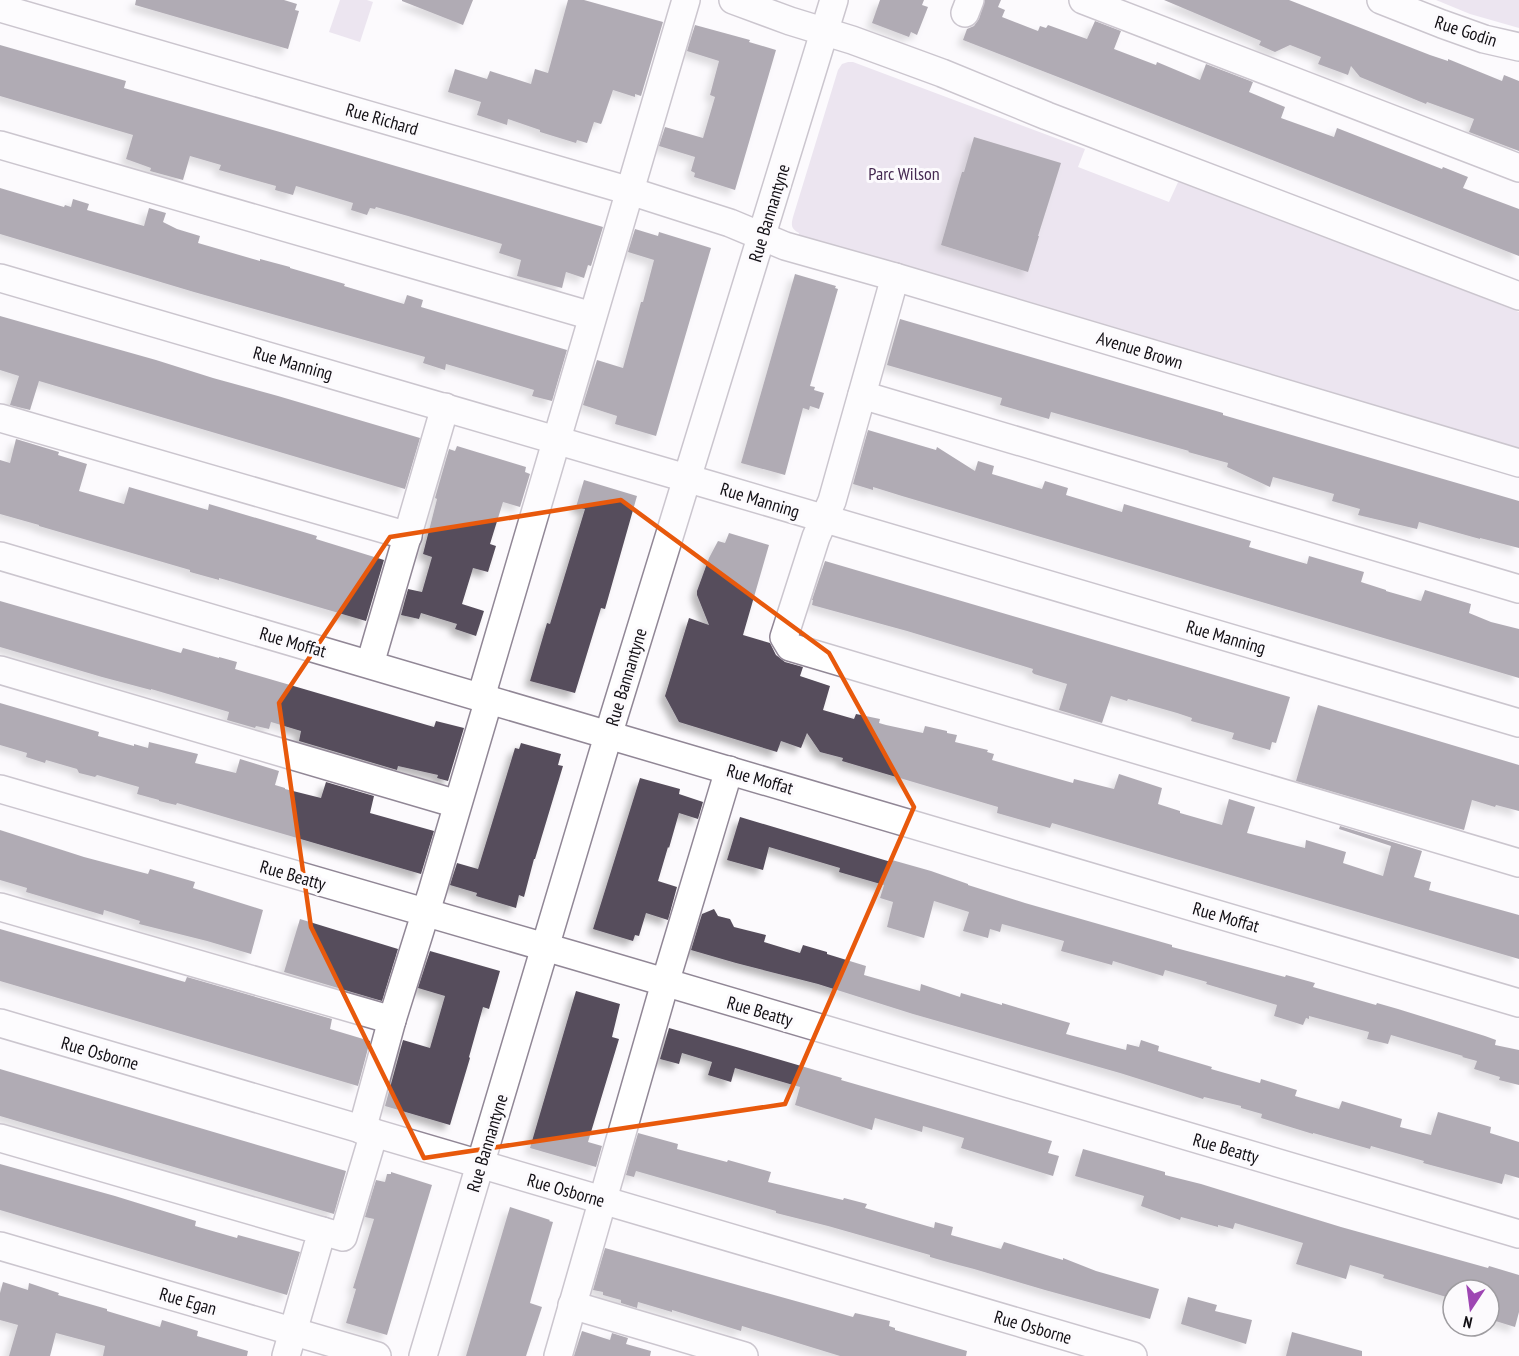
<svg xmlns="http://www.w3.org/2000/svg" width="1519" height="1356" viewBox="0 0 1519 1356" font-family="'PT Sans Narrow',sans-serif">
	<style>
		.green { fill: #d9cddf }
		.building { fill: #574e5c; filter: url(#shadow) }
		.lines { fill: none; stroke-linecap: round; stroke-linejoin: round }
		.minor-casing { stroke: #918796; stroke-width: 30 }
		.minor { stroke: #fff; stroke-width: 27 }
		.marked { fill: none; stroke: #e8590c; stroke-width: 4.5; stroke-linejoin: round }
		.labels { text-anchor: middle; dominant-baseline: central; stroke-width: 6; stroke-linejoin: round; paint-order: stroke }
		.street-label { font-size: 18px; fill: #120f14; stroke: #fcfafd }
		.park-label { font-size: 18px; fill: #452951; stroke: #fcfafd }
	</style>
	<defs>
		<filter id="shadow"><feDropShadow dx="-5.5" dy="5.5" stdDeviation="3" flood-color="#0004"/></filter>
	</defs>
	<rect width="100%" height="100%" fill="#fcfafd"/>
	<g class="green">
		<polygon points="340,0 367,0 373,2 360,42 329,32"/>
		<polygon points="1436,0 1519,0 1519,28 1470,14"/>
		<path d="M848 62H853L1085 149 1078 167 1169 202 1179 180 1519 312V450L798 238 799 233C791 229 791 225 793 217L838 70 842 64Z"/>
	</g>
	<g class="building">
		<polygon points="136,0 284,0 297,4 295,10 299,11 288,49 135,5"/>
		<polygon points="402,0 473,0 463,25 402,1"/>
		<polygon points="568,0 584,0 663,22 641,96 635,94 635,97 613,90 602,122 601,124 594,122 587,143 577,140 576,143 540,132 540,130 508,119 507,125 477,115 481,102 448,92 455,69 487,79 490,71 531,84 535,69 548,73"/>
		<polygon points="880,0 924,0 922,5 928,7 917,35 911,32 909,37 872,23"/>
		<polygon points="985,0 1001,0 998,7 1005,10 1002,17 1038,31 1040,26 1046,28 1048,25 1087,39 1095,21 1121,31 1114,49 1156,65 1157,62 1200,80 1206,64 1253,82 1249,92 1285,107 1281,118 1334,137 1337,128 1442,169 1443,167 1468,177 1463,188 1519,209 1519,256 963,40 967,29 974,26 979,19"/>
		<polygon points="1164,0 1289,0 1430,55 1448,61 1448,59 1502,81 1504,75 1519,81 1519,151 1469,132 1474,119 1427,102 1426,104 1360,77 1351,66 1348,75 1318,64 1321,57 1290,45 1275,52 1259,45 1261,41"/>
		<polygon points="695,25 750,40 749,42 776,50 735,190 694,177 695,173 691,171 695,157 659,146 665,127 703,138 715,97 710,95 719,61 687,51"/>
		<polygon points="0,45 126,81 124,88 280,132 603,227 591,266 588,265 584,278 566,272 562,288 517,276 521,260 499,253 502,244 408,216 376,207 375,209 370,208 367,215 351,210 353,203 296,186 293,195 275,190 276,186 219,170 221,165 190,156 183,180 150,171 151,168 126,159 133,135 0,96"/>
		<polygon points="974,137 1061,163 1038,236 1039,236 1028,272 941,245 957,189 962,172 964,172"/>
		<polygon points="0,188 64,207 65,205 71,207 73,199 89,204 87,210 144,226 149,208 166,213 163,222 177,229 200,236 198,243 260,261 260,259 290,267 290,268 345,284 344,286 404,304 407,295 423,300 421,307 567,350 552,401 532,396 534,390 487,376 446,364 445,370 423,363 425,357 194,292 0,234"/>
		<polygon points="635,229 658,236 659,232 711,248 656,436 615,424 617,416 583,405 597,360 623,368 641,302 643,302 654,260 628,252"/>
		<polygon points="795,274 836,286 835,288 838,289 810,386 815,387 814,390 824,393 819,409 810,406 809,410 803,408 785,475 741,463"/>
		<polygon points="0,316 156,360 213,378 278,396 420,438 405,489 39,381 30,410 10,405 19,376 0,370"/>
		<polygon points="900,319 1223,413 1223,415 1519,501 1519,548 1480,538 1480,539 1419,522 1417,529 1358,515 1360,509 1332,501 1334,494 1273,477 1270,487 1227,467 1228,463 1188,452 1189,451 1051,412 1049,419 1000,405 1002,398 887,365"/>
		<polygon points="868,430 936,450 937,447 975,471 978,461 994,466 992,474 1042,489 1045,481 1068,488 1066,495 1122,512 1124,504 1251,541 1249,547 1307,564 1309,556 1364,572 1361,582 1386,590 1386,591 1421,601 1425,590 1471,604 1469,613 1491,622 1519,629 1519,678 902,496 873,487 873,490 853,484"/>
		<polygon points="16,439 59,452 58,455 87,464 79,491 124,504 129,487 208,510 209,504 317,536 316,539 384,560 366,621 219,578 219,580 190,572 190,570 39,526 39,525 0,514 0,460 10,463"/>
		<polygon points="457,446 526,467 525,472 530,474 520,507 503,502 490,544 496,546 488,572 473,568 462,604 484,611 476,636 455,629 457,624 421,613 419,619 401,615 408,589 422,592 432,557 423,554 437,499 435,498 449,449 455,451"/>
		<polygon points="584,480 637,496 605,609 601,608 575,693 530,681 547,623 550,624 585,509 576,507"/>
		<polygon points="729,533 769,545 743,635 770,643 776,655 785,662 803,667 800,676 830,686 823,710 854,719 856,714 880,719 879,723 886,725 923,733 925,726 947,731 947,733 957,735 955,742 988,750 987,752 994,754 992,760 1073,783 1074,779 1114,789 1119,774 1162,788 1158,804 1180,811 1180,813 1222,825 1229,799 1255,807 1247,833 1305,848 1306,840 1346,852 1343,863 1383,876 1391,846 1339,829 1340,826 1422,851 1414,877 1431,882 1429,890 1519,915 1519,959 1052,823 1050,828 997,813 998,807 842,761 843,758 820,752 807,733 801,748 781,741 777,752 679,722 665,696 689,618 709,625 697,595 697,591 709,558 718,541 725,543"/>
		<polygon points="825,561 1290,697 1276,743 1272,742 1270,750 1232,739 1234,733 1191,721 1192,718 1177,713 1128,699 1127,701 1111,696 1102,723 1059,710 1067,684 1034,674 1032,672 1033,669 907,631 812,605 813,600 812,600"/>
		<polygon points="0,601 181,653 183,648 219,658 219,657 237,662 235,669 434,727 436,721 464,728 448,781 437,778 438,775 398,766 397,770 299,741 301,731 271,722 269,729 256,726 255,728 227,720 229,712 151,689 151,690 102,677 0,647"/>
		<polygon points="0,703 99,732 98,736 134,746 134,744 148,748 149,742 198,754 195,763 236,773 240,759 279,771 275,785 285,788 285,789 321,798 326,782 374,796 370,813 434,831 421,874 177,803 176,805 159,801 159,800 137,794 139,787 97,775 95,777 79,773 77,769 46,760 45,763 26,757 27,753 0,745"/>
		<polygon points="1318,705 1519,765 1519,811 1496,805 1495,807 1472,800 1464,830 1296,781"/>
		<polygon points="521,743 561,754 558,765 563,766 535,859 534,859 524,897 519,895 516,908 476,896 477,893 450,885 457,863 478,869 515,748 519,749"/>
		<polygon points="640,778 680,789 679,794 703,802 698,819 679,813 669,848 668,847 658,881 677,887 668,920 646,913 639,936 635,935 633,941 593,929"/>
		<polygon points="740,817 891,862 892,860 931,871 968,884 968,885 1025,903 1172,945 1172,947 1285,977 1286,975 1315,983 1313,987 1376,1005 1377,1003 1398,1009 1485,1036 1496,1040 1495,1045 1519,1050 1519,1085 1499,1080 1500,1077 1474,1069 1477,1061 1462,1057 1463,1056 1391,1035 1388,1044 1367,1039 1369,1032 1309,1016 1309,1019 1306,1018 1303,1025 1274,1016 1277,1005 1206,984 1207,982 1165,970 1163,976 1113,961 1112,965 1061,951 1064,941 1002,924 1000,932 990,929 988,938 963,931 969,912 934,901 924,938 887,927 893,902 880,898 884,885 839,872 840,868 769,847 763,870 727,860"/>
		<polygon points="0,830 84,857 148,874 150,869 195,882 193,888 263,910 251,954 207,941 139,924 140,921 104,910 103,915 26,892 27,888 0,880"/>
		<polygon points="714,909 718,916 730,919 734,927 766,935 764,942 800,953 803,945 827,952 827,954 866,966 864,975 920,991 921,984 960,997 961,993 1002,1005 1002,1003 1070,1023 1066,1034 1126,1050 1127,1044 1139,1047 1141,1040 1159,1046 1158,1051 1212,1067 1211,1069 1260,1083 1261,1079 1297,1090 1295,1096 1339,1109 1342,1101 1402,1119 1400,1127 1431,1135 1438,1112 1491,1127 1490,1133 1519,1142 1519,1178 1505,1174 1502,1184 1423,1163 1424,1161 1371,1146 1370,1149 1313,1133 1313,1134 1261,1118 1262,1114 1241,1108 1241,1106 1204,1097 1203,1099 1120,1073 913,1014 818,984 736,963 691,950 702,914"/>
		<polygon points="300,919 398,949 382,1001 284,972"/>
		<polygon points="0,929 185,982 187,977 332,1019 330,1029 370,1041 358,1086 0,981"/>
		<polygon points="430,951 500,971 489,1009 483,1007 469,1057 470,1058 450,1125 385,1106 403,1040 430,1048 445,996 418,988"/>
		<polygon points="576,991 620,1004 612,1037 619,1039 588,1142 602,1146 596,1167 530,1148"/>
		<polygon points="669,1028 740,1048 842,1078 841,1080 1052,1141 1048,1153 1059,1156 1053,1176 961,1148 964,1138 923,1126 922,1132 875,1118 872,1130 795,1105 800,1087 735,1068 731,1082 708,1075 712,1062 682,1053 679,1064 660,1059"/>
		<polygon points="0,1069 346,1171 334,1214 0,1116"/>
		<polygon points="638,1133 678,1144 677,1149 727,1162 728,1160 771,1172 768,1182 843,1200 844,1198 867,1204 865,1208 934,1228 935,1222 953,1227 951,1235 1001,1249 1004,1242 1063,1260 1063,1258 1096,1271 1159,1289 1150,1319 1045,1290 974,1269 951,1263 930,1257 930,1255 828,1226 776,1213 776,1211 636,1171 634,1177 626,1175"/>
		<polygon points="1083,1149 1165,1172 1165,1175 1201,1184 1341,1227 1488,1268 1489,1266 1519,1275 1519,1312 1515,1327 1489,1319 1489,1290 1453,1290 1453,1299 1383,1278 1384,1275 1350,1265 1346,1279 1296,1264 1303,1243 1235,1223 1233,1229 1218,1225 1218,1227 1181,1217 1180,1220 1141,1206 1144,1196 1075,1176"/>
		<polygon points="0,1164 115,1196 196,1221 195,1226 237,1238 238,1235 300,1252 287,1295 0,1210"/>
		<polygon points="391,1172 432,1185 387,1335 346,1323 356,1289 353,1288 374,1219 365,1217 376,1180 385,1182 387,1174 391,1174"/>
		<polygon points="510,1207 550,1220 549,1221 553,1222 531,1299 530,1303 542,1307 526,1356 466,1356"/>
		<polygon points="605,1248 853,1317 855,1313 890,1321 889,1326 895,1328 895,1330 967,1351 966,1356 840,1356 742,1326 741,1331 672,1310 672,1312 638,1302 637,1308 621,1303 621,1300 603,1295 603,1292 593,1290"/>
		<polygon points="3,1282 28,1290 29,1283 59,1293 58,1295 107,1309 107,1311 160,1327 162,1320 198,1331 197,1336 248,1351 247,1356 103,1356 105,1346 56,1333 50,1356 9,1356 18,1325 0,1320 0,1293"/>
		<polygon points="1188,1297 1217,1305 1215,1311 1252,1320 1246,1344 1181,1324"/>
		<polygon points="582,1331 610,1340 612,1333 628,1338 626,1344 651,1351 650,1356 574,1356"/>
		<polygon points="1292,1332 1362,1351 1362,1356 1286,1356"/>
	</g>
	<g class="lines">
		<g class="minor-casing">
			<g id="minor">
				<polyline points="733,0 790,21 852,40 942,73 1047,116 1519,296"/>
				<polyline points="1083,0 1519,168"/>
				<polyline points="1381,0 1442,24 1484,39 1519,47"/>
				<polyline points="0,8 630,191 730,223 785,246 895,277 1519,463"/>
				<polyline points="965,13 970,0"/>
				<polyline points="0,145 592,316"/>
				<polyline points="895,277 832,501 816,537 784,637 790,647 1519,863"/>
				<polyline points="0,278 710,485 1519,723"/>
				<polyline points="862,395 1519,589"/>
				<polyline points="0,418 408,536"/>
				<polyline points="0,556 1519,1003"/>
				<polyline points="370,664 445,407"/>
				<polyline points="0,670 457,804"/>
				<polyline points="481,697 686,0"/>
				<polyline points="0,789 576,956 1519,1234"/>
				<polyline points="0,907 392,1020"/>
				<polyline points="0,1023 1133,1356"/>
				<polyline points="362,1130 392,1020 432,892 489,699"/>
				<polyline points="0,1138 322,1231 286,1356"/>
				<polyline points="322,1231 343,1237 374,1133"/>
				<polyline points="0,1246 377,1356"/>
				<polyline points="572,1305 744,1356"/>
				<polyline points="423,1356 614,716 834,0"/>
				<polyline points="558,1356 665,983 729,770"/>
			</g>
		</g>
		<use href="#minor" class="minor"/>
	</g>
	<path d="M0 0H1519V1356H0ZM621 500 829 653 914 807 785 1104 424 1158 311 927 279 703 390 537Z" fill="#fcfafd" fill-opacity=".55" fill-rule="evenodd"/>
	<path class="marked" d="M621 500 829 653 914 807 785 1104 424 1158 311 927 279 703 390 537Z"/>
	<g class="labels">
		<g class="street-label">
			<text transform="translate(1466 31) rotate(18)">Rue Godin</text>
			<text transform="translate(382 119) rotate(16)">Rue Richard</text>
			<text transform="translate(769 213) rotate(-73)">Rue Bannantyne</text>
			<text transform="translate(1140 350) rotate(17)">Avenue Brown</text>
			<text transform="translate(293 363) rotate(16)">Rue Manning</text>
			<text transform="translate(760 500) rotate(17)">Rue Manning</text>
			<text transform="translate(1226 637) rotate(16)">Rue Manning</text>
			<text transform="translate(293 642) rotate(16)">Rue Moffat</text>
			<text transform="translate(626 677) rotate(-73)">Rue Bannantyne</text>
			<text transform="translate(760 779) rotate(16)">Rue Moffat</text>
			<text transform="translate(293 875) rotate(16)">Rue Beatty</text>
			<text transform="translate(1226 917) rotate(16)">Rue Moffat</text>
			<text transform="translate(760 1011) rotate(16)">Rue Beatty</text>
			<text transform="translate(100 1053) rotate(16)">Rue Osborne</text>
			<text transform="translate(487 1143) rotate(-73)">Rue Bannantyne</text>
			<text transform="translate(1226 1148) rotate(16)">Rue Beatty</text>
			<text transform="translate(566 1190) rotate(16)">Rue Osborne</text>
			<text transform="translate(188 1301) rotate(16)">Rue Egan</text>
			<text transform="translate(1033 1327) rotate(16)">Rue Osborne</text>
		</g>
		<g class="park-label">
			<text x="904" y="173">Parc Wilson</text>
		</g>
	</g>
	<g transform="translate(1471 1308) rotate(193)"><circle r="28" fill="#fcfafd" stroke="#9e9ca0" stroke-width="1.5"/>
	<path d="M0-4.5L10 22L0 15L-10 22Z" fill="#9e46b3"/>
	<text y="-9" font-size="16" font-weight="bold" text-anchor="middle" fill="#120f14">N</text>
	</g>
</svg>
